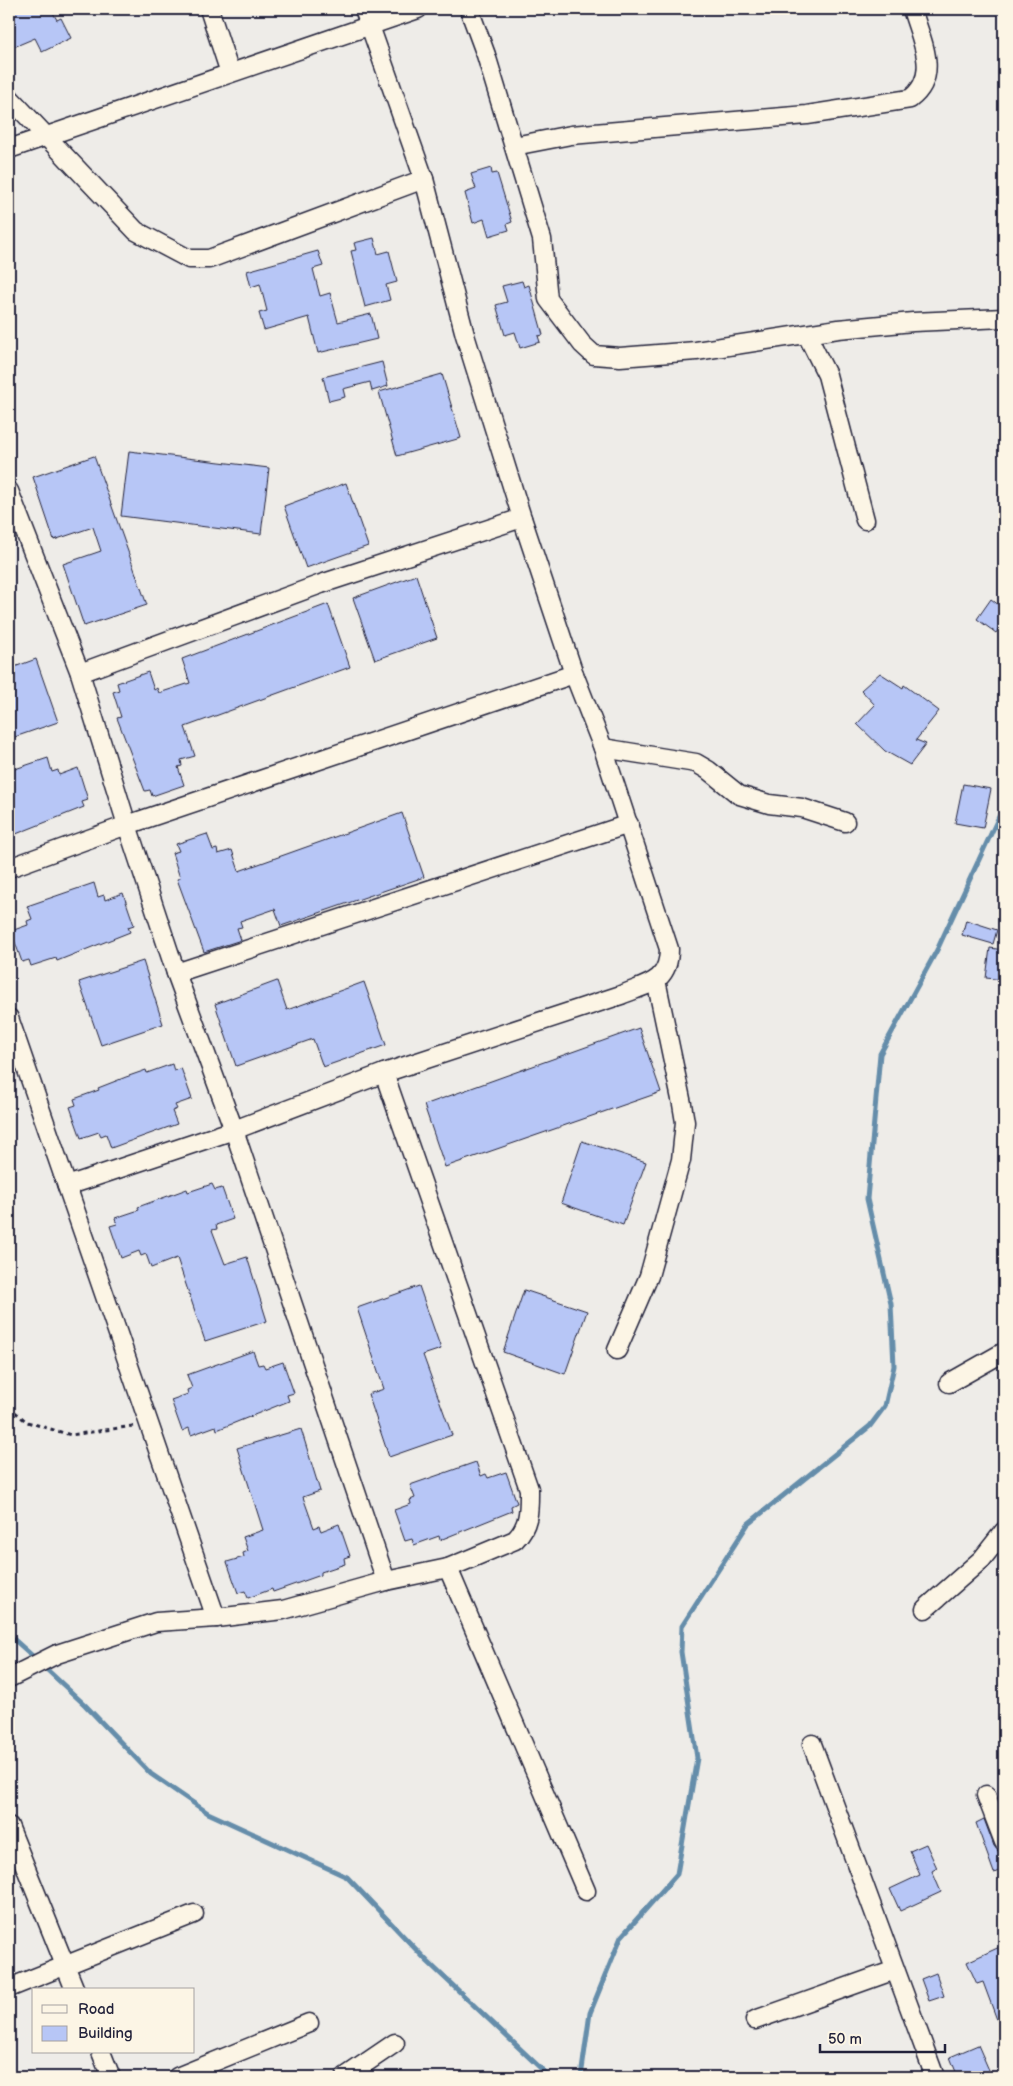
<svg xmlns="http://www.w3.org/2000/svg" width="1013" height="2086" viewBox="0 0 1013 2086" font-family="'Balsamiq Sans',sans-serif">
	<style>
		.lines { fill: none; stroke-linecap: round; stroke-linejoin: round }
		.stream { stroke: #658daa; stroke-width: 5 }
		.building { fill: #b7c6f6; stroke: #22223b }
		.minor-casing { stroke: #22223b; stroke-width: 21 }
		.path { stroke: #22223b; stroke-width: 3; stroke-dasharray: 4 4; stroke-linecap: butt }
		.minor { stroke: #fcf5e5; stroke-width: 18 }
	</style>
	<rect width="100%" height="100%" fill="#eeece8"/>
	<filter id="ink" filterUnits="userSpaceOnUse"><feTurbulence type="fractalNoise" baseFrequency=".02" numOctaves="2"/><feDisplacementMap in="SourceGraphic" scale="10" xChannelSelector="R" yChannelSelector="G"/><feConvolveMatrix kernelMatrix="1 2 1 2 8 2 1 2 1" color-interpolation-filters="sRGB"/></filter>
	<g filter="url(#ink)">
		<g class="lines">
			<g class="stream">
				<polyline points="9,1635 36,1659"/>
				<polyline points="42,1665 85,1705 151,1774 208,1813 347,1877 428,1962 550,2077"/>
				<polyline points="581,2077 590,2013 621,1937 677,1874 697,1758 681,1652 682,1626 748,1524 870,1426 885,1406 894,1366 891,1304 867,1199 880,1054 937,950 1002,810 1004,793"/>
			</g>
		</g>
		<g class="building">
			<polygon points="9,9 51,9 57,20 61,18 71,38 42,52 35,38 9,49"/>
			<polygon points="491,168 492,174 497,173 512,222 507,224 509,230 489,236 484,219 473,223 465,193 476,189 471,174"/>
			<polygon points="374,238 378,254 389,251 397,282 386,285 390,300 365,307 351,251 356,250 354,243"/>
			<polygon points="318,251 323,266 313,269 320,296 330,293 338,322 371,314 377,339 318,353 309,317 264,330 259,313 267,311 260,284 251,287 247,271"/>
			<polygon points="522,281 524,287 529,285 543,335 538,336 540,342 520,348 515,332 505,335 496,305 507,302 502,286"/>
			<polygon points="382,362 388,386 372,391 370,382 343,389 345,397 329,401 323,377"/>
			<polygon points="442,374 461,438 397,456 379,392"/>
			<polygon points="129,451 269,468 261,534 121,516"/>
			<polygon points="94,456 147,605 84,626 63,564 101,551 93,527 54,540 33,477"/>
			<polygon points="346,483 368,546 306,568 284,506"/>
			<polygon points="416,575 437,638 375,660 353,598"/>
			<polygon points="991,599 1004,609 1004,622 996,633 977,619"/>
			<polygon points="328,604 350,667 185,727 195,756 181,760 182,766 178,767 184,785 152,796 150,790 145,791 117,718 121,717 113,692 119,690 117,683 148,672 154,690 157,688 159,693 190,683 182,659"/>
			<polygon points="36,659 58,722 9,739 9,669"/>
			<polygon points="880,673 903,688 904,685 939,711 916,740 926,744 910,765 885,751 857,724 875,705 861,690"/>
			<polygon points="48,758 52,772 58,770 59,775 78,768 88,800 82,802 84,807 11,836 9,828 9,771"/>
			<polygon points="963,784 991,789 983,828 955,823"/>
			<polygon points="402,813 424,877 281,926 275,909 240,921 242,927 237,928 241,940 204,952 177,879 180,878 172,853 179,851 176,844 207,834 213,850 217,849 218,854 232,850 239,871"/>
			<polygon points="94,883 98,897 104,895 105,900 123,893 134,925 128,927 130,932 57,961 56,958 31,966 29,960 22,962 11,931 28,925 27,921 32,919 27,906"/>
			<polygon points="966,920 997,930 993,944 962,935"/>
			<polygon points="990,948 1004,950 1004,980 986,978"/>
			<polygon points="143,961 163,1024 101,1045 79,982"/>
			<polygon points="277,981 287,1010 364,982 386,1045 323,1067 313,1039 236,1066 215,1004"/>
			<polygon points="639,1028 661,1092 445,1167 424,1105"/>
			<polygon points="172,1064 174,1071 181,1068 192,1099 175,1105 177,1109 172,1111 177,1124 111,1148 106,1134 101,1136 99,1132 81,1138 70,1107 76,1105 74,1099 99,1090 98,1088 126,1077 146,1070 147,1073"/>
			<polygon points="582,1141 646,1162 623,1225 561,1203"/>
			<polygon points="212,1184 215,1190 222,1188 233,1219 216,1225 217,1229 212,1230 225,1264 247,1257 267,1321 205,1341 177,1258 151,1268 146,1254 141,1256 139,1251 121,1258 110,1226 117,1224 115,1218 139,1210 138,1207 187,1189 188,1192"/>
			<polygon points="419,1286 441,1349 423,1355 452,1435 389,1457 368,1394 384,1389 357,1308"/>
			<polygon points="524,1290 587,1311 565,1374 503,1352"/>
			<polygon points="253,1351 258,1365 263,1364 265,1368 283,1362 294,1393 287,1395 289,1401 217,1430 216,1426 191,1435 189,1428 182,1431 171,1400 188,1394 187,1390 192,1388 187,1375"/>
			<polygon points="301,1429 320,1491 303,1497 314,1528 319,1526 321,1531 339,1524 350,1556 344,1558 345,1564 321,1572 321,1575 273,1592 272,1589 248,1598 245,1591 238,1593 227,1562 244,1557 243,1553 248,1551 243,1537 263,1530 237,1448"/>
			<polygon points="476,1462 481,1476 486,1474 488,1478 506,1472 517,1503 511,1506 512,1511 440,1540 439,1536 414,1545 412,1539 405,1541 394,1510 411,1504 410,1500 415,1498 410,1485"/>
			<polygon points="984,1819 994,1846 998,1851 1004,1852 1004,1869 994,1873 976,1823"/>
			<polygon points="926,1844 937,1868 932,1871 941,1892 900,1911 890,1889 920,1875 910,1851"/>
			<polygon points="1004,1945 1004,1972 1001,1974 1004,1983 1003,2036 983,1982 977,1984 967,1962"/>
			<polygon points="936,1973 944,1996 929,2001 921,1979"/>
			<polygon points="978,2045 992,2077 958,2077 950,2057"/>
		</g>
		<g class="lines">
			<g class="minor-casing">
				<g id="minor">
					<polyline points="209,9 230,73"/>
					<polyline points="469,9 486,55 542,239 548,299 582,344 594,355 620,357 696,351 838,329 913,322 1004,318"/>
					<polyline points="9,97 136,231 189,259 209,259 424,179"/>
					<path d="M514 146 571 135 807 115 910 99C941 76 921 40 912 9"/>
					<polyline points="9,149 418,9"/>
					<polyline points="807,335 827,375 865,520"/>
					<polyline points="9,491 80,673 127,825 176,973 234,1130 386,1581"/>
					<polyline points="80,673 321,584 522,518"/>
					<polyline points="603,748 696,763 708,770 739,795 769,804 802,808 845,822"/>
					<polyline points="9,868 127,825 574,674"/>
					<polyline points="176,973 629,824"/>
					<polyline points="9,1018 216,1618"/>
					<path d="M67 1186 234 1130 384 1073 621 995C647 984 669 983 669 949L603 748 574 674 522 518 465 335 424 179 364 9"/>
					<polyline points="617,1350 649,1276 681,1160 685,1122 682,1104 656,980"/>
					<polyline points="949,1383 1004,1352"/>
					<polyline points="448,1568 586,1891"/>
					<polyline points="925,1609 982,1559 1004,1531"/>
					<path d="M9 1678 57 1654 156 1622 216 1618 283 1610 386 1581 448 1568 515 1540C530 1525 529 1509 529 1489L384 1073"/>
					<polyline points="812,1744 935,2077"/>
					<polyline points="986,1795 1004,1842"/>
					<polyline points="9,1826 75,1990"/>
					<polyline points="9,1988 194,1914"/>
					<polyline points="755,2020 895,1970"/>
					<polyline points="101,2052 111,2077"/>
					<polyline points="177,2077 309,2023"/>
					<polyline points="345,2077 395,2043"/>
				</g>
			</g>
			<polyline class="path" points="9,1407 27,1422 71,1435 133,1426"/>
			<use href="#minor" class="minor"/>
		</g>
	</g>
	<rect width="1013" height="2086" fill="none" stroke="#fcf5e5" stroke-width="30"/>
	<rect x="15" y="15" width="983" height="2056" fill="none" stroke="#22223b" stroke-width="2" filter="url(#ink)"/>
	<rect x="32" y="1988" width="162" height="65" fill="#fcf5e5" stroke="#a5a1a1"/>
	<rect x="42" y="2005" width="25" height="8" fill="#fcf5e5" stroke="#a5a1a1"/>
	<text x="78" y="2014" font-size="15" fill="#22223b">Road</text>
	<rect x="42" y="2026" width="25" height="15" fill="#b7c6f6" stroke="#a5a1a1"/>
	<text x="78" y="2038" font-size="15" fill="#22223b">Building</text>
	<path d="M820 2044v8h125v-8" fill="none" stroke="#22223b" stroke-width="2.5"/>
	<text x="828" y="2044" font-size="15" fill="#22223b" stroke="#fcf5e5" stroke-width="4" paint-order="stroke">50 m</text>
</svg>
